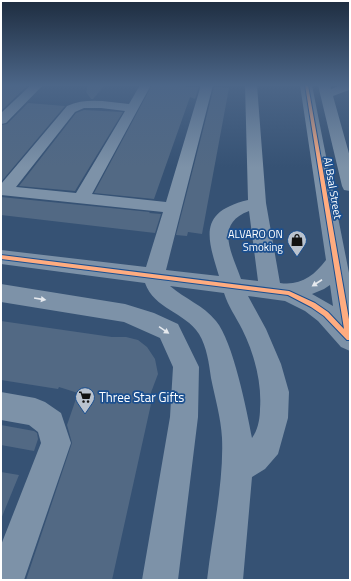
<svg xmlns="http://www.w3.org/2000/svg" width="351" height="581" viewBox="0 0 351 581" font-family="'Titillium Web',sans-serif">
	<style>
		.building { fill: #526984 }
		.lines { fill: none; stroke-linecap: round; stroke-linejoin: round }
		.minor { fill: #7d92a8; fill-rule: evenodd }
		.cycleway-casing { stroke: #1b4f8f; stroke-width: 2 }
		.cycleway { fill: #ffac80; fill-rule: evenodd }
		.oneway { fill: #e5e9ee }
		.labels { text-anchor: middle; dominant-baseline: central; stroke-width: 3.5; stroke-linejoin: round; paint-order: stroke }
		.street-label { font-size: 11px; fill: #fff; stroke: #1b4f8f }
		.poi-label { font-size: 11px; fill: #fff; stroke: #1b4f8f; text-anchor: end }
		.near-poi-label { font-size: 13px; fill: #fff; stroke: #1b4f8f; text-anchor: start }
	</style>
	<rect width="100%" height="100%" fill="#365274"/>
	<g class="building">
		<polygon points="1,85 28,85 1,111"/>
		<polygon points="88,85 105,85 93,99 91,99 86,92"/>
		<polygon points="152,85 199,87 195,99 190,97 154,199 94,193"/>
		<polygon points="214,87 229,88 202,234 188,232 187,236 176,235"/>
		<polygon points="28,103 65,106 1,182 1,125 7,124"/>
		<polygon points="84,110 123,112 75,191 19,186 76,113"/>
		<polygon points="1,197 150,212 149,213 161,214 155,233 1,215"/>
		<polygon points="1,321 112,337 126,337 138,340 147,347 155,359 158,374 147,403 151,404 112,580 26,580 72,443 67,425 78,393 59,387 58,389 1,380"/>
		<polygon points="1,425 34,431 37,433 38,439 34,451 1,445"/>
		<polygon points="1,472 19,475 1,519"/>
	</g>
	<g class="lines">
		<g class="minor">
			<polygon points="31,85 43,85 6,123 1,124 1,113"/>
			<path d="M140 85H151L92 194 166 202 201 85H213L166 270 219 276C207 237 198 212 248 200L245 85H257L266 203 280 283C300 286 314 276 326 260L300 85H312L350 278V351L341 347 318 321 305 311 285 301 248 296 266 329 281 364 289 392 288 418 278 454 265 469 252 477 243 580H207C212 535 224 482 222 438 221 418 215 398 211 378 209 364 207 347 199 334 185 312 154 309 145 283L1 264V250L146 267 163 212 1 195V184L67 106C87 97 108 102 129 104ZM84 108H101L125 111 76 193 16 187 75 112ZM249 211 258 281 241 279C232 253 214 224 249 211ZM330 285 333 306 312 294 324 289ZM170 286 224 293C228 306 236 317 242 329 254 353 262 382 260 409 260 418 258 430 252 438 247 411 233 341 216 321 203 305 185 299 170 286Z"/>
			<polygon points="318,85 330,85 331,89 341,85 350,85 349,90 333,96 350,157 350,191 344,190 342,186"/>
			<polygon points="1,284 125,304 154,313 178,324 199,367 198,417 178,580 142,580 170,417 173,367 160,338 124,322 1,302"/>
			<polygon points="1,392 35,398 45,402 61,413 71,443 24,580 1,580 1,545 41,443 38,432 29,425 1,420"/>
		</g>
		<g class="cycleway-casing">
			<polygon id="cycleway" points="305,85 308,85 350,325 350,340 347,340 324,316 311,307 288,295 1,259 1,255 289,291 315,303 328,312 344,329"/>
		</g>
		<use href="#cycleway" class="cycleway"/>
	</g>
	<defs><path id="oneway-solid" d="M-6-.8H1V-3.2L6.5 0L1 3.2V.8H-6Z"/></defs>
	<g class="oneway">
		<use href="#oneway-solid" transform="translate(317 283) rotate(147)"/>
		<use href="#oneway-solid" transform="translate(40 299) rotate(9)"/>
		<use href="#oneway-solid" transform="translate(164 330) rotate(34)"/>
	</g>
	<linearGradient id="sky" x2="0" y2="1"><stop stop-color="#1e2d40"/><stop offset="0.51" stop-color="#4c6688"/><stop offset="1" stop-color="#4c6688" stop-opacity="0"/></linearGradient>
	<rect width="351" height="167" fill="url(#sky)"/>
	<defs>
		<g id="shop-pin" transform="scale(1)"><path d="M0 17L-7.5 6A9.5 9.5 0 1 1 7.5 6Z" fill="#b9c2ce" stroke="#1b4f8f"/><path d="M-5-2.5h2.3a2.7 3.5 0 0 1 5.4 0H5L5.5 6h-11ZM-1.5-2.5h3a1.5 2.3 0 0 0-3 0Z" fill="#111"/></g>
		<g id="supermarket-pin" transform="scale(1)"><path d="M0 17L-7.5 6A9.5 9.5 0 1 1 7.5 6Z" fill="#b9c2ce" stroke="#1b4f8f"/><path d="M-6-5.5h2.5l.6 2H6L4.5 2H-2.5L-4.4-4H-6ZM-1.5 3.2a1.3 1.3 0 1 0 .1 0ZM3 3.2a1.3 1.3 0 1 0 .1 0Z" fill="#111"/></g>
	</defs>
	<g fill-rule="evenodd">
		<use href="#shop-pin" x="297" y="240"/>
		<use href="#supermarket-pin" x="85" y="397"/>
	</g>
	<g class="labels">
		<g class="street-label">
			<text transform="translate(333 188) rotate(80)">Al Bsal Street</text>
		</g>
		<g class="poi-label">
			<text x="283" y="234">ALVARO ON<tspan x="283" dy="13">Smoking</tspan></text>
		</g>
		<g class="near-poi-label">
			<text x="99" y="397">Three Star Gifts</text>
		</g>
	</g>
	<rect width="351" height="581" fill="none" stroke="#ffffff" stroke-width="4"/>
</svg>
